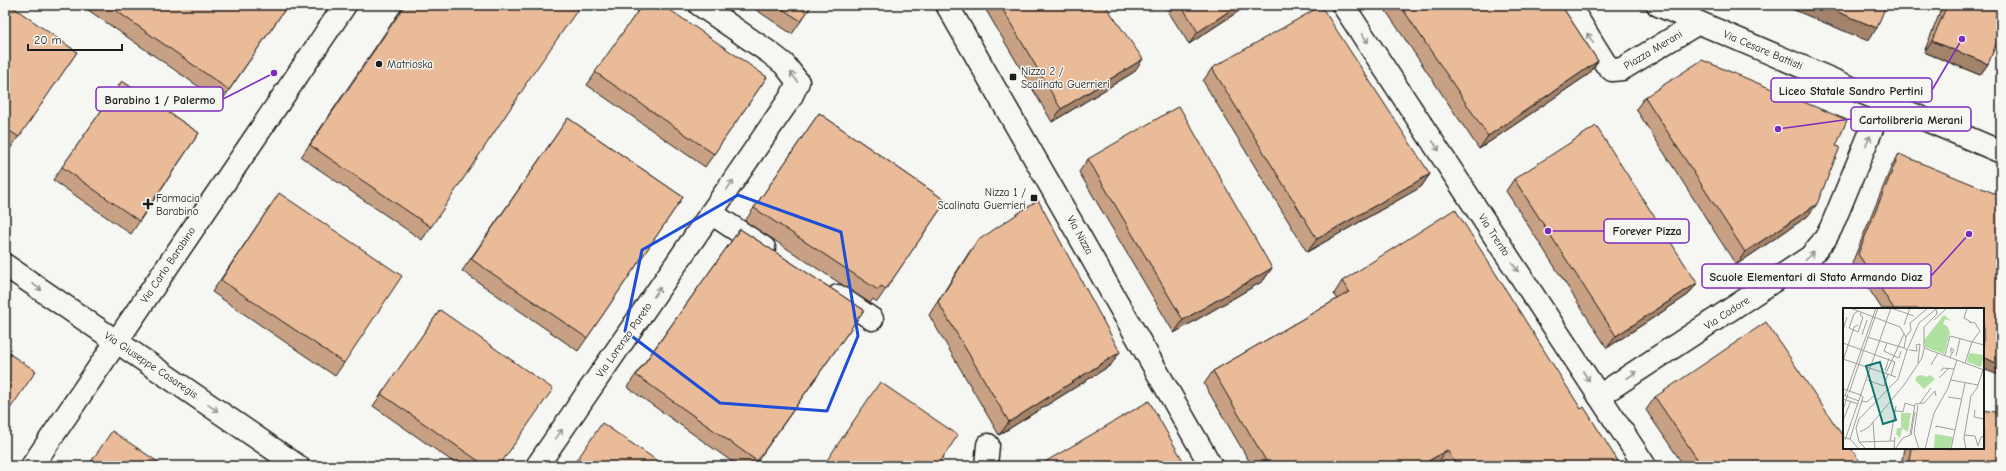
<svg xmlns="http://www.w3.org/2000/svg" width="2006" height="471" viewBox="0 0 2006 471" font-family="'Comic Neue',sans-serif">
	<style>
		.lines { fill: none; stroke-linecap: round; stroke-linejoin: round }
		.minor-casing { stroke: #1c1c1c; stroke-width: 25 }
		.tertiary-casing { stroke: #1c1c1c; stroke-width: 25 }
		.minor { stroke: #f6f6f2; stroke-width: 22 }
		.tertiary { stroke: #f6f6f2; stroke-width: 22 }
		.wall { fill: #c8a184; stroke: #1c1c1c }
		.shaded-wall { fill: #a3836b; stroke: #1c1c1c }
		.building { fill: #e9bb99; stroke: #1c1c1c }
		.oneway { stroke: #949492 }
		.marked { fill: none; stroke: #1d4ed8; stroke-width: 3; stroke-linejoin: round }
		.poi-dot { fill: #1c1c1c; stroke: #f6f6f2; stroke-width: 1.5 }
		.labels { text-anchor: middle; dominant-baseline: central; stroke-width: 3; stroke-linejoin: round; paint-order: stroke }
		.street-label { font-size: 11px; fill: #1c1c1c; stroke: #f6f6f2 }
		.poi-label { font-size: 11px; fill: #1c1c1c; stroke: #f6f6f2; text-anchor: start }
		.inset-road { fill: none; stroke: #9f9f9c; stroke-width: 1 }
		.view { fill: #0f766e; fill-opacity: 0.15; stroke: #0f766e; stroke-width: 2 }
		.inset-edge { fill: none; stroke: #1c1c1c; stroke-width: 2 }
		.leader { fill: none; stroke: #7b2cbf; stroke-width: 1.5 }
		.callout-dot { fill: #7b2cbf; stroke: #f6f6f2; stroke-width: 1.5 }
		.callout { fill: #f6f6f2; stroke: #7b2cbf; stroke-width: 1.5 }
		.callout-label { font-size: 12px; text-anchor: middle; font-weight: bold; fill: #1c1c1c }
	</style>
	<rect width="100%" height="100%" fill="#f6f6f2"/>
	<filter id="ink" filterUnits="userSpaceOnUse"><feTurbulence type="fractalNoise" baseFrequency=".025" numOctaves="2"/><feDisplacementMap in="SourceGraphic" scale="8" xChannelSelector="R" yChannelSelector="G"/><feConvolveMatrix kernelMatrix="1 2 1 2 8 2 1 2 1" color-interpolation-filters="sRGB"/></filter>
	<g filter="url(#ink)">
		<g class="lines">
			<g class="minor-casing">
				<g id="minor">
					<polyline points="1343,5 1645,466"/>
					<polyline points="1569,5 1605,63 1612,70 1622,69 1698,23"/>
					<polyline points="1658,5 2001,152"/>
					<polyline points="711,213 764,248"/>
					<polyline points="838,296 872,319"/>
					<polyline points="1599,396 1810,257 1825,239 1831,228 1883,102"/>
					<polyline points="537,466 791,97 798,82 784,64 770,53 700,5"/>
					<polyline points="986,466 988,445"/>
				</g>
			</g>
			<g class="tertiary-casing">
				<g id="tertiary">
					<polyline points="947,5 1211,466"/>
					<polyline points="5,265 298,466"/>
					<polyline points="32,466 345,5"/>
				</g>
			</g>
			<use href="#minor" class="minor"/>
			<use href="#tertiary" class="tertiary"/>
		</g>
		<g class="wall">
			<polygon points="5,5 77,52 10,149 5,146"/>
			<polygon points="81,5 288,5 221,102"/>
			<polygon points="404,5 525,85 422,240 301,157"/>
			<polygon points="642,5 767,77 705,167 587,85"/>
			<polygon points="749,5 812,5 792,34"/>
			<polygon points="983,5 1105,5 1134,72 1052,122"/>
			<polygon points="1164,5 1248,5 1189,44"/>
			<polygon points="1382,5 1561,5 1598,61 1589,74 1479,149"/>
			<polygon points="1943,5 2001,5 1998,39 1988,64 1980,75 1924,52"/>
			<polygon points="1212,68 1430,174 1421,187 1307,252 1203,81"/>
			<polygon points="122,81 199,133 131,234 53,180"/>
			<polygon points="1645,97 1808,216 1736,265 1636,109"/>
			<polygon points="819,113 946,201 877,302 873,299 870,303 745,221"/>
			<polygon points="568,118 683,197 578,351 462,271"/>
			<polygon points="1899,154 1983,309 1882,309 1852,263 1893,163"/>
			<polygon points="1088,159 1272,268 1263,281 1174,333 1079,172"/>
			<polygon points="1514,179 1697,283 1688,295 1607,348 1506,191"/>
			<polygon points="271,205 344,363 335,376 212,292"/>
			<polygon points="740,229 864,310 754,466 738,466 627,387"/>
			<polygon points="977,241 1111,365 999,435 929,315 968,254"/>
			<polygon points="1342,281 1581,409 1621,466 1440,466 1438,463 1432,466 1252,466 1204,384 1213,371 1337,299 1334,294"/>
			<polygon points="440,310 499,466 459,466 373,406"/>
			<polygon points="1655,397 1861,466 1684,466 1646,410"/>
			<polygon points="1904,448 1983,448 2001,466 1901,466"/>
		</g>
		<g class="shaded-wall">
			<polygon points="1238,5 1248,5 1189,44 1198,32"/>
			<polygon points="1782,5 1821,5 1877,28 1868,41"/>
			<polygon points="2001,30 2001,40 1996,38"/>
			<polygon points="1932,41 1988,64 1980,75 1924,52"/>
			<polygon points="1143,59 1134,72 1052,122 1061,109"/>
			<polygon points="1598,61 1589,74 1479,149 1488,136"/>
			<polygon points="1430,174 1421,187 1307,252 1317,239"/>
			<polygon points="1817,204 1808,216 1736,265 1745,252"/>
			<polygon points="1272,268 1263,281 1174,333 1183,320"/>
			<polygon points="1697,283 1688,295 1607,348 1616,336"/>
			<polygon points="1120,352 1111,365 999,435 1009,422"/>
			<polygon points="1983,357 2001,365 2001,376 1983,369"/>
			<polygon points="1447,450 1438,463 1432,466 1420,466"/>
		</g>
		<g class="building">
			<polygon points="5,5 10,5 77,52 19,137 5,128"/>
			<polygon points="108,5 288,5 229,90"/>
			<polygon points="405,5 581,5 525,85 526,85 431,227 310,145"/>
			<polygon points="642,5 663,5 767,77 714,154 595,72"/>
			<polygon points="776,5 812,5 801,21"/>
			<polygon points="1000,5 1105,5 1143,59 1061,109"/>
			<polygon points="1181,5 1238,5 1198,32"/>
			<polygon points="1400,5 1561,5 1598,61 1488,136"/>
			<polygon points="1821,5 1886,5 1877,28"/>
			<polygon points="1947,5 2001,5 2001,32 1988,64 1932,41"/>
			<polygon points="1321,6 1430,174 1317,239 1212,68"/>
			<polygon points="1702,60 1847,120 1836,146 1840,147 1817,204 1745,252 1645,97"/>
			<polygon points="122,81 199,133 139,221 62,167"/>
			<polygon points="1179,106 1272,268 1183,320 1088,159"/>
			<polygon points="819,113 946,201 886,289 881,286 878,290 754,208"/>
			<polygon points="568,118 683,197 587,338 471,259"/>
			<polygon points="1596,126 1697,283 1616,336 1514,179"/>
			<polygon points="1899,154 2001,196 2001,365 1983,357 1983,309 1894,309 1858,254"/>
			<polygon points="279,193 402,276 344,363 221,280"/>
			<polygon points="1038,200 1120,352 1009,422 938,302 977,241"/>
			<polygon points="1455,209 1581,409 1584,407 1621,466 1457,466 1447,450 1420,466 1269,466 1213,371 1349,292 1342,281"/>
			<polygon points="740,229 864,310 757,461 636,375"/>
			<polygon points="440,310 553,389 499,466 486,466 381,394"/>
			<polygon points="1766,322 1844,438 1844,448 1851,448 1861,463 1861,466 1702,466 1655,397"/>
			<polygon points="5,351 36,371 5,416"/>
			<polygon points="880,382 958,435 937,466 823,466"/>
			<polygon points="1149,401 1186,466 1038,466"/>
			<polygon points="1983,410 2001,413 2001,466 1908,466 1911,448 1983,448"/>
			<polygon points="602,423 665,466 573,466"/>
			<polygon points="112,431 164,466 88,466"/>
		</g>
		<defs><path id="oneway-shaft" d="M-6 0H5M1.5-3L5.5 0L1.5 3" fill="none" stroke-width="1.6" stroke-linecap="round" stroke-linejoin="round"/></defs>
		<g class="oneway">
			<use href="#oneway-shaft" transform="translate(1365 38) rotate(57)"/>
			<use href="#oneway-shaft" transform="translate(1590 38) rotate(-122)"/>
			<use href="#oneway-shaft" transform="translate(794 77) rotate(-126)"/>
			<use href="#oneway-shaft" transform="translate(1868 141) rotate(-67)"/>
			<use href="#oneway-shaft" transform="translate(1436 146) rotate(57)"/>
			<use href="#oneway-shaft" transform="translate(730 185) rotate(-55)"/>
			<use href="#oneway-shaft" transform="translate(1810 256) rotate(-43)"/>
			<use href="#oneway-shaft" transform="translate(1515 267) rotate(57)"/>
			<use href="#oneway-shaft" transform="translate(37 287) rotate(35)"/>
			<use href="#oneway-shaft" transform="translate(657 292) rotate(-55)"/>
			<use href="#oneway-shaft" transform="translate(1632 375) rotate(-33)"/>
			<use href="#oneway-shaft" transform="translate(1586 376) rotate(57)"/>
			<use href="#oneway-shaft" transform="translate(213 408) rotate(35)"/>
			<use href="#oneway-shaft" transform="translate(559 434) rotate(-55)"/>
		</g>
	</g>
	<path class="marked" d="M738 195 841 232 858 336 827 411 720 403 625 331 642 250Z"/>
	<g class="poi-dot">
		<circle cx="379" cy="64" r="4"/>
		<rect x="1009" y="73" width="8" height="8" rx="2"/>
		<rect x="1030" y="194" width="8" height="8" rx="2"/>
		<path d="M146 198h4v4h4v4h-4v4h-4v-4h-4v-4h4z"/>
	</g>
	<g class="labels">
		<g class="street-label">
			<text transform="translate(1653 50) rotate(-31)">Piazza Merani</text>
			<text transform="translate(1763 50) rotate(23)">Via Cesare Battisti</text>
			<text transform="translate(1080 235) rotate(61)">Via Nizza</text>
			<text transform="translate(1494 235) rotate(57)">Via Trento</text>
			<text transform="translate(168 265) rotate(-56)">Via Carlo Barabino</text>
			<text transform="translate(1727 313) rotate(-33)">Via Cadore</text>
			<text transform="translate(624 340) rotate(-55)">Via Lorenzo Pareto</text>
			<text transform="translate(151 365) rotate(34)">Via Giuseppe Casaregis</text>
		</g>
		<g class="poi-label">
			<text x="387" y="64">Matrioska</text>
			<text x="1021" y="71">Nizza 2 /<tspan x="1021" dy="13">Scalinata Guerrieri</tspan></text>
			<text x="1026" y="192" text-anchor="end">Nizza 1 /<tspan x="1026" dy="13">Scalinata Guerrieri</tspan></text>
			<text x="156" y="198">Farmacia<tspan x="156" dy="13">Barabino</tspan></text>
		</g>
	</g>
	<g transform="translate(1843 308)">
		<rect width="141" height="141" fill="#f6f6f2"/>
		<path d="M80 67 83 69 87 67 92 71 81 81 72 72 74 68Z" fill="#afe1a1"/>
		<path d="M126 45 141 47 138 59 124 54ZM58 105H63L57 130 53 126 54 120H58Z" fill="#afe1a1"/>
		<path d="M101 7 108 13 102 11 100 16 104 18 107 24 101 46 82 39 81 32ZM63 105H68L65 124 59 120Z" fill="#afe1a1"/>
		<path d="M92 126 110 129 107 141 91 140Z" fill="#afe1a1"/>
		<path class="inset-road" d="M7 0 57 19 63 29 61 40 64 42 76 15 93 1 94 6 81 19V40L141 62M48 0 71 8M124 0 121 10 128 14M15 3 11 6 6 20 15 24 20 9 17 7 18 5M91 12 104 0M61 17 67 0M0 22 4 9M19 27 24 12M24 29 61 40M63 29 68 22 67 15 85 0M0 35 52 54M44 35 41 43 47 46 56 50 58 43M66 42 74 43 73 37 77 36 75 55M102 47 107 28 141 37M113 48 117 31M107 49 111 42 108 40V45M0 51 53 69M0 53 11 19 15 17M122 55 129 34 137 23 132 15 126 14M88 57 95 45M42 63 46 50M98 63 100 60 111 61M43 65 61 26M48 67 52 54M96 70 106 60M24 72 41 78 45 66M108 72 135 77M0 81 18 87M6 85 35 0M0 87 16 93M2 88 33 0M105 89 118 91M0 91 15 96M19 93 24 94 32 87M77 95 88 80M75 97 71 125 76 141M0 102 5 86M50 102 60 104 62 95 71 98M132 102 131 109 141 111M0 112 8 93M30 114 32 141M93 120V118L112 122M17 124 26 119 61 77 79 50 81 41M67 127 72 96 81 95 92 83 93 88M68 127 72 104M121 127 132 128 135 138 138 129 141 128M0 129 7 131 16 141M7 131 20 89 18 87M2 132 48 0M47 133 53 98M16 134 52 133M23 141 16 134 13 120 16 111 55 71 64 42M51 141 52 129M52 141 60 130 67 127M82 141 91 105 105 80 114 52M108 141 122 75M123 141 121 130 128 88 134 80 140 62"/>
		<path class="view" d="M37 54 53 112 40 116 23 58Z"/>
		<rect width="141" height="141" class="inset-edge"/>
	</g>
	<path class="leader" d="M1962 39L1932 90M274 73L223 99M1778 129L1851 119M1548 231L1604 231M1969 234L1931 276"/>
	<g class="callout-dot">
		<circle cx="1962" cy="39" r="4"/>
		<circle cx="274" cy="73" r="4"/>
		<circle cx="1778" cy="129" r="4"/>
		<circle cx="1548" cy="231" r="4"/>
		<circle cx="1969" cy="234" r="4"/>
	</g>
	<g class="callout">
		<rect x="1771" y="78" width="161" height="24" rx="4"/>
		<rect x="96" y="87" width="127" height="24" rx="4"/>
		<rect x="1851" y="107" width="120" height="24" rx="4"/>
		<rect x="1604" y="219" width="85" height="24" rx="4"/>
		<rect x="1702" y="264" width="229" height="24" rx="4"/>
	</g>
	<g class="callout-label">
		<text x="1851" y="95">Liceo Statale Sandro Pertini</text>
		<text x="160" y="104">Barabino 1 / Palermo</text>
		<text x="1911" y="124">Cartolibreria Merani</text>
		<text x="1647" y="235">Forever Pizza</text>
		<text x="1816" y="281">Scuole Elementari di Stato Armando Diaz</text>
	</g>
	<rect width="2006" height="471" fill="none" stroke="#f6f6f2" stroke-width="20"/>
	<rect x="10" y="10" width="1986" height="451" fill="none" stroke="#1c1c1c" stroke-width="1.5" filter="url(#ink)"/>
	<path d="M28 44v6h94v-6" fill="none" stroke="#1c1c1c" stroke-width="2"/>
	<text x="34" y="44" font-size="12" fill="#1c1c1c" stroke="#f6f6f2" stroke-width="3" paint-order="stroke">20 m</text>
</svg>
